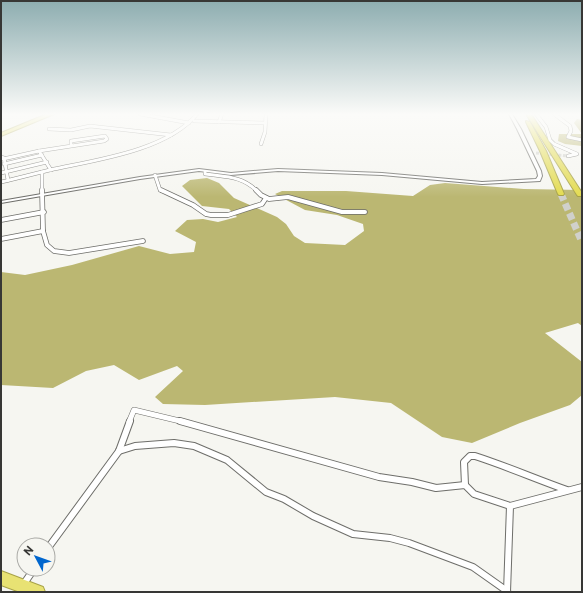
<svg xmlns="http://www.w3.org/2000/svg" width="583" height="593" viewBox="0 0 583 593" font-family="Commissioner,sans-serif">
	<style>
		.forest { fill: #bbb772 }
		.lines { fill: none; stroke-linecap: round; stroke-linejoin: round }
		.minor-tunnel { stroke: #d0d0cb; stroke-width: 3; stroke-dasharray: 3 1.5; stroke-linecap: butt }
		.motorway-tunnel { stroke: #d0d0cb; stroke-width: 7; stroke-dasharray: 7 3.5; stroke-linecap: butt }
		.minor-far3-casing { stroke: #6e6e6a; stroke-width: 4 }
		.minor-far2-casing { stroke: #6e6e6a; stroke-width: 5.5 }
		.minor-far1-casing { stroke: #6e6e6a; stroke-width: 6 }
		.minor-casing { stroke: #6e6e6a; stroke-width: 8 }
		.tertiary-casing { stroke: #6e6e6a; stroke-width: 2 }
		.trunk-casing { stroke: #a7a247; stroke-width: 2 }
		.motorway-casing { stroke: #a7a247; stroke-width: 2 }
		.minor-far3 { stroke: #fff; stroke-width: 3 }
		.minor-far2 { stroke: #fff; stroke-width: 4 }
		.minor-far1 { stroke: #fff; stroke-width: 5 }
		.minor { stroke: #fff; stroke-width: 6 }
		.tertiary { fill: #fff; fill-rule: evenodd }
		.trunk { fill: #e8e273; fill-rule: evenodd }
		.motorway { fill: #e3db50; fill-rule: evenodd }
	</style>
	<rect width="100%" height="100%" fill="#f6f6f1"/>
	<g class="forest">
		<polygon points="577,119 582,120 582,146 565,144 558,141 559,134 582,134 574,123"/>
		<polygon points="207,178 219,183 234,198 277,217 286,224 294,236 305,243 345,245 364,231 363,224 337,215 305,210 275,194 282,191 346,191 413,196 430,185 445,183 524,189 582,190 582,326 578,323 545,333 582,362 582,395 570,405 520,423 472,443 442,437 391,403 335,397 205,405 163,404 155,397 183,371 177,366 139,380 114,365 86,371 53,388 1,385 1,272 25,275 72,265 139,246 170,254 194,252 196,242 175,231 187,220 203,219 218,222 237,217 229,209 202,206 182,186 190,180"/>
	</g>
	<g class="lines">
		<polyline class="minor-tunnel" points="536,153 568,156"/>
		<polyline class="motorway-tunnel" points="561,194 582,242"/>
		<g class="minor-far3-casing">
			<g id="minor-far3">
				<polyline points="140,114 189,123"/>
				<polyline points="536,114 546,127 550,140 554,144 577,154 568,156"/>
				<polyline points="554,114 570,126 571,131 568,137 582,140"/>
				<polyline points="194,121 265,123"/>
				<polyline points="219,122 222,114"/>
				<polyline points="49,129 71,130 90,126 171,135"/>
				<polyline points="261,144 265,132 266,114"/>
				<polyline points="1,157 4,158 8,180"/>
				<polyline points="3,159 39,151"/>
				<polyline points="4,164 42,155"/>
				<polyline points="51,170 39,151 104,141 107,139 105,136 71,141 71,146"/>
				<polyline points="42,172 42,191"/>
				<path d="M205 172V174C226 177 242 176 257 191"/>
				<polyline points="1,173 47,162"/>
				<polyline points="155,175 160,190 163,191"/>
				<path d="M1 182C19 178 37 173 54 169 97 160 168 150 197 114"/>
			</g>
		</g>
		<g class="minor-far2-casing">
			<g id="minor-far2">
				<polyline points="42,190 43,231 47,245 54,251 69,253 143,241"/>
				<polyline points="161,190 193,205 206,214 211,215 228,215 262,204 266,198"/>
				<polyline points="256,190 261,195 269,199 288,197 342,212 365,212"/>
				<polyline points="1,220 44,212"/>
				<polyline points="1,239 43,231"/>
			</g>
		</g>
		<g class="minor-far1-casing">
			<polyline id="minor-far1" points="129,422 134,410 184,422"/>
		</g>
		<g class="minor-casing">
			<g id="minor">
				<polyline points="180,421 379,477 412,482 436,488 465,485 474,494 510,506 582,487"/>
				<polyline points="119,451 135,446 174,443 194,446 227,460 266,492 284,499 313,516 353,534 390,538 409,543 473,567 507,591"/>
				<path d="M465 485 464 462 470 456H475C506 466 536 479 567 490"/>
				<polyline points="48,548 119,451 130,421"/>
				<polyline points="23,585 34,569"/>
				<polyline points="507,592 510,506"/>
			</g>
		</g>
		<g class="tertiary-casing">
			<polygon id="tertiary" points="509,114 512,114 521,129 541,171 542,176 540,181 482,184 382,175 278,171 231,175 199,171 140,179 1,203 1,201 140,177 199,169 231,173 278,169 382,173 482,182 536,179 538,176 537,171 517,129"/>
		</g>
		<g class="trunk-casing">
			<g id="trunk">
				<polygon points="47,114 54,114 1,136 1,133"/>
				<polygon points="1,571 43,587 45,592 20,592 1,585"/>
			</g>
		</g>
		<g class="motorway-casing">
			<g id="motorway">
				<polygon points="526,114 531,114 582,193 582,196 578,196 577,195"/>
				<polygon points="526,121 530,122 546,151 564,194 563,195 559,195 558,194 540,151 526,122"/>
			</g>
		</g>
		<use href="#minor-far3" class="minor-far3"/>
		<use href="#minor-far2" class="minor-far2"/>
		<use href="#minor-far1" class="minor-far1"/>
		<use href="#minor" class="minor"/>
		<use href="#tertiary" class="tertiary"/>
		<use href="#trunk" class="trunk"/>
		<use href="#motorway" class="motorway"/>
	</g>
	<linearGradient id="sky" x2="0" y2="1"><stop stop-color="#8dadb0"/><stop offset="0.58" stop-color="#fbfbf9"/><stop offset="1" stop-color="#fbfbf9" stop-opacity="0"/></linearGradient>
	<rect width="583" height="197" fill="url(#sky)"/>
	<rect width="583" height="593" fill="none" stroke="#373735" stroke-width="4"/>
	<g transform="translate(36 557) rotate(311)"><circle r="19" fill="#f6f6f1" stroke="#aaaaa6"/>
	<path d="M0-3L7 15L0 10L-7 15Z" fill="#0066ce"/>
	<text y="-6" font-size="11" font-weight="bold" text-anchor="middle" fill="#373735">N</text>
	</g>
</svg>
